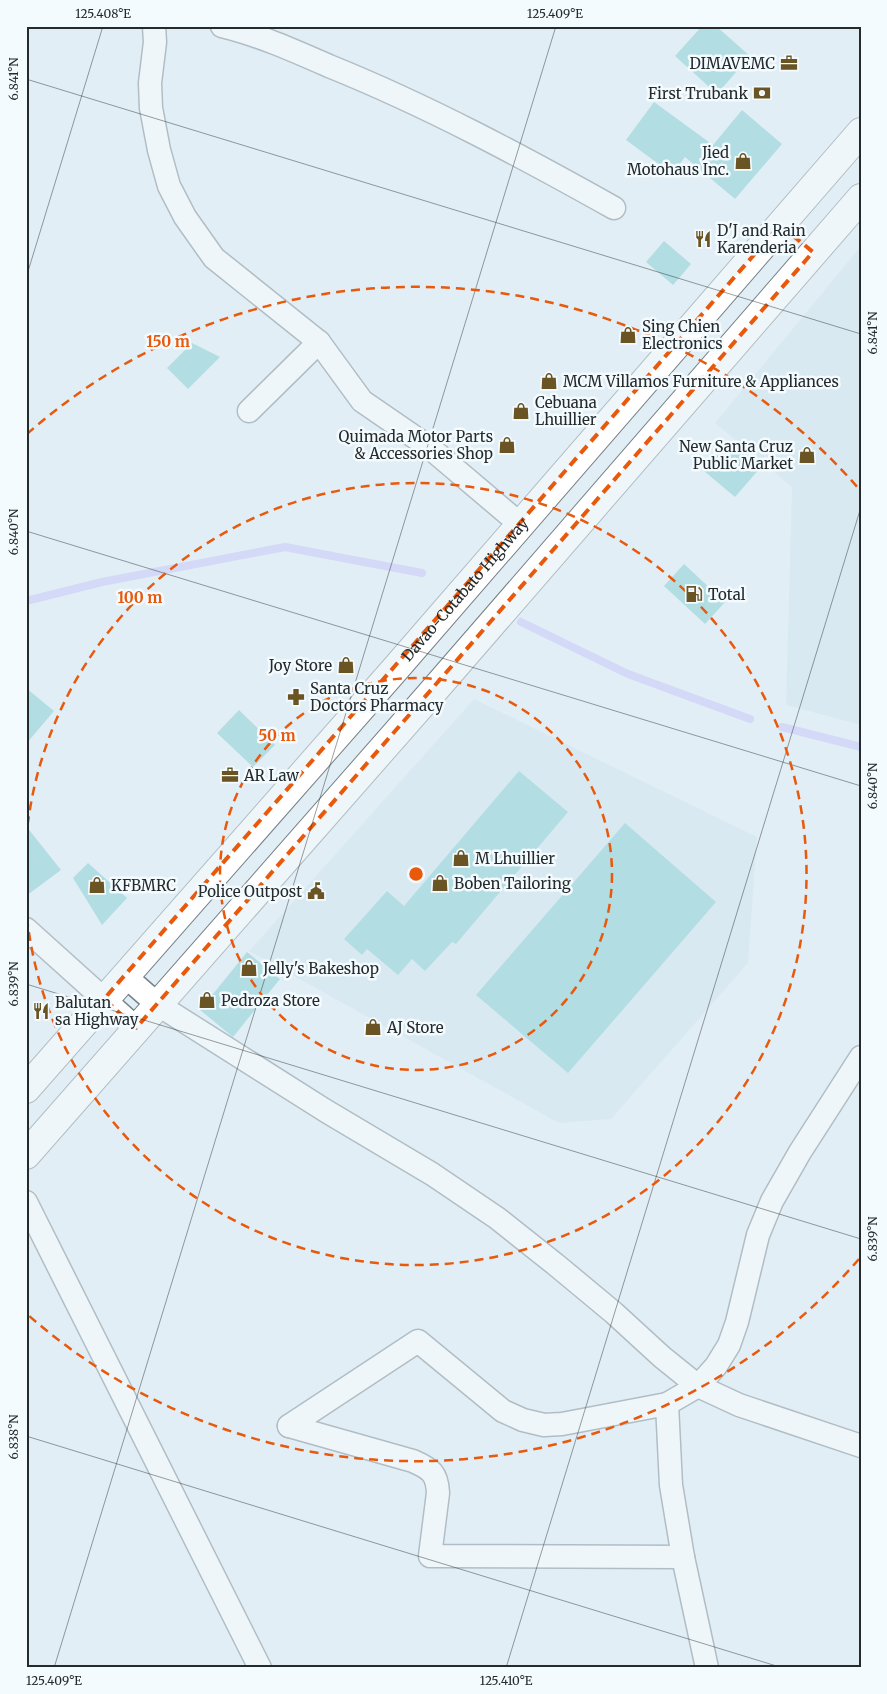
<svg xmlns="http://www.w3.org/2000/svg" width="887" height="1694" viewBox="0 0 887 1694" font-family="Merriweather,serif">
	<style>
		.built { fill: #cee3ed }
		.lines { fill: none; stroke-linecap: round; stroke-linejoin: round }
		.stream { stroke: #c1bef6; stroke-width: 8 }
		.building { fill: #78c8cc }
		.minor-casing { stroke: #768288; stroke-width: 25 }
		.trunk-casing { stroke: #768288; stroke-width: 30 }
		.minor { stroke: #fff; stroke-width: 22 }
		.trunk { stroke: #fff; stroke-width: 28 }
		.marked { fill: none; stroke: #e8590c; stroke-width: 4; stroke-dasharray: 10 6; stroke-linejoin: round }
		.ticks { fill: none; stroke: #252a2c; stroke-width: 1; stroke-opacity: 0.45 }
		.ring { fill: none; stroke: #e8590c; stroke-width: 2.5; stroke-dasharray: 9 6 }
		.labels { text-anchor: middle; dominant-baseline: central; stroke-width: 5; stroke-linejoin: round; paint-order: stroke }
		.poi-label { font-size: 15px; fill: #252a2c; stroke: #f3fbff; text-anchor: start }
		.street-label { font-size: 15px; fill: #252a2c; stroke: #f3fbff }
		.centre { fill: #e8590c; stroke: #f3fbff; stroke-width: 2.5 }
		.ring-label { font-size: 15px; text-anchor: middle; font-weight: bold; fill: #e8590c; stroke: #f3fbff; stroke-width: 5; stroke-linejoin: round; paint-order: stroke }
		.neatline { fill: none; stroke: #252a2c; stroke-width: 2 }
		.ticks-label { font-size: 12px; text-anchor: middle; fill: #252a2c }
	</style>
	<rect width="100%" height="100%" fill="#e1eef5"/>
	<g class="built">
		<polygon points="861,246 861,725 786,705 792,487 715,423"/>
		<polygon points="474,699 757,837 748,963 611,1119 559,1123 249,951"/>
	</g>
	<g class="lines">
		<g class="stream">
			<polyline points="26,601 102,582 285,547 422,573"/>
			<polyline points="521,622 628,674 750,719"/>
			<polyline points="782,727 861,747"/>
		</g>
	</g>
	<g class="building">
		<polygon points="702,26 716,26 750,56 717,94 675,56"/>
		<polygon points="654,102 713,145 742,110 782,144 735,199 685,157 672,174 626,140"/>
		<polygon points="664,241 691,264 673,285 646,262"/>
		<polygon points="192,343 220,357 188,389 167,368"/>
		<polygon points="730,441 761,467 735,497 704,471"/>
		<polygon points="684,564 725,602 705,624 664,586"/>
		<polygon points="26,688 54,711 26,744"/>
		<polygon points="239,710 275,745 253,767 217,733"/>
		<polygon points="519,771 568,812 456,944 452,942 425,971 412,959 398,975 367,949 362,955 344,939 387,891 404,906"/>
		<polygon points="625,823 716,902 568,1073 476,995"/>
		<polygon points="26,826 61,870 26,896"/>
		<polygon points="88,863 127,898 102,925 73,878"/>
		<polygon points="247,952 280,979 233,1037 200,1010"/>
	</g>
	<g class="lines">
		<g class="minor-casing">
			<g id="minor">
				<polyline points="154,26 155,42 150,83 151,108 159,150 169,186 185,217 214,258 319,342 362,401 429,447 521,525"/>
				<path d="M222 26C259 35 295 51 329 66 428 106 521 156 614 208"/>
				<polyline points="249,411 319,342"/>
				<polyline points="26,929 136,1028"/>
				<polyline points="125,976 157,1004 326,1111 432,1174 497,1218 555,1264 614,1313 662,1357 698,1386 739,1405 861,1446"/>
				<polyline points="26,1202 260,1668"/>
				<polyline points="667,1404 671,1485 683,1557 707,1668"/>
				<polyline points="289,1426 418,1341 503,1411 523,1420 544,1425 562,1424 667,1404 698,1386 716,1366 729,1345 737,1322 758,1235 772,1201 800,1152 861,1057"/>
				<path d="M289 1426 413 1461C431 1469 437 1473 438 1493L430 1556 683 1557"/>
			</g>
		</g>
		<g class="trunk-casing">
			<g id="trunk">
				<path id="s1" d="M26 1089 397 667 861 132"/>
				<polyline points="26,1155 430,695 861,198"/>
			</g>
		</g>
		<use href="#minor" class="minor"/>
		<use href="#trunk" class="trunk"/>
	</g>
	<path d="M0 0H887V1694H0ZM780 225 813 252 136 1028 104 999Z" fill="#e1eef5" fill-opacity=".55" fill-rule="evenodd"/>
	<path class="marked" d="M780 225 813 252 136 1028 104 999Z"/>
	<path class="ticks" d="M26 79 861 334M26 278 103 26M26 531 861 786M26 984 861 1239M26 1436 783 1668M54 1668 556 26M506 1668 861 507"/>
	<g class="ring">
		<circle cx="416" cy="874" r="196"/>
		<path d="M26 840A391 391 0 1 1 26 908"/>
		<path d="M859 1259A587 587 0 0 1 27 1314M27 434A587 587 0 0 1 859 489"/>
	</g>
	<defs>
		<g id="office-bare" transform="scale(1.35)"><path d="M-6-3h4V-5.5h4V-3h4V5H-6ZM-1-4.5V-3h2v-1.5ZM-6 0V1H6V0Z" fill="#6b5424" stroke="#f3fbff" stroke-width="2.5" paint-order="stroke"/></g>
		<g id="bank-bare" transform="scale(1.35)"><path d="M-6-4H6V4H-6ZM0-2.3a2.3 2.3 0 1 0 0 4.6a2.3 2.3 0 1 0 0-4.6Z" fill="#6b5424" stroke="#f3fbff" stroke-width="2.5" paint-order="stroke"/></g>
		<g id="shop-bare" transform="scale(1.35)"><path d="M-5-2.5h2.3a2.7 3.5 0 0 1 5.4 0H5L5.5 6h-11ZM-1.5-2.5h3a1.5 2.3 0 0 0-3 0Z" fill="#6b5424" stroke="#f3fbff" stroke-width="2.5" paint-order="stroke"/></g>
		<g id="restaurant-bare" transform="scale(1.35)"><path d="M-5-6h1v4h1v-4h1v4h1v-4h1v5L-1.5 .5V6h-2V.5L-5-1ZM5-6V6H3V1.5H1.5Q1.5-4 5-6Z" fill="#6b5424" stroke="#f3fbff" stroke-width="2.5" paint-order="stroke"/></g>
		<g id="fuel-bare" transform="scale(1.35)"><path d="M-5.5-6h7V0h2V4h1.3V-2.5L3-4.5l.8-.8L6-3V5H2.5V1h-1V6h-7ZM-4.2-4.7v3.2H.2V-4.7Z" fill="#6b5424" stroke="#f3fbff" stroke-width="2.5" paint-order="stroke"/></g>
		<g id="pharmacy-bare" transform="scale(1.35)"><path d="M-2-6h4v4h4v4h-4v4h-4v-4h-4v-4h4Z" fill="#6b5424" stroke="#f3fbff" stroke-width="2.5" paint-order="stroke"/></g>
		<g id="civic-bare" transform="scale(1.35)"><path d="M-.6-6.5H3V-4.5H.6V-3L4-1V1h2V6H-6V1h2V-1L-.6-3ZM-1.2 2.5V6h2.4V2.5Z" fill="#6b5424" stroke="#f3fbff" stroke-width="2.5" paint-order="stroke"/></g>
	</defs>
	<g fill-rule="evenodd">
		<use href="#office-bare" x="789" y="63"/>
		<use href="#bank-bare" x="762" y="93"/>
		<use href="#shop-bare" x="743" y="161"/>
		<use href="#restaurant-bare" x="703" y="239"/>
		<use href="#shop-bare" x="628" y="335"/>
		<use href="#shop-bare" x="549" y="381"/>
		<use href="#shop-bare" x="521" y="411"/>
		<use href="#shop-bare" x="507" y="445"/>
		<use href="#shop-bare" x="807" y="455"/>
		<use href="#fuel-bare" x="694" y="594"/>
		<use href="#shop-bare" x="346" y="665"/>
		<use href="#pharmacy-bare" x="296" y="697"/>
		<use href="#office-bare" x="230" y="775"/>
		<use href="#shop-bare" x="461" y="858"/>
		<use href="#shop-bare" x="440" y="883"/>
		<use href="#shop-bare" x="97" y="885"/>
		<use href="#civic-bare" x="316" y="891"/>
		<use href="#shop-bare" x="249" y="968"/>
		<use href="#shop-bare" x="207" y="1000"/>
		<use href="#restaurant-bare" x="41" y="1011"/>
		<use href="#shop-bare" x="373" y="1027"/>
	</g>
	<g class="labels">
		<g class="poi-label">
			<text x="775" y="63" text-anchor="end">DIMAVEMC</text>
			<text x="748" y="93" text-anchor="end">First Trubank</text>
			<text x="729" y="152" text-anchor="end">Jied<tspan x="729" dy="17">Motohaus Inc.</tspan></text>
			<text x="717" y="230">D'J and Rain<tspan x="717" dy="17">Karenderia</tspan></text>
			<text x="642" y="326">Sing Chien<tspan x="642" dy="17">Electronics</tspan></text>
			<text x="563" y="381">MCM Villamos Furniture &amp; Appliances</text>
			<text x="535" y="402">Cebuana<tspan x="535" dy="17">Lhuillier</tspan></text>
			<text x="493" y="436" text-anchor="end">Quimada Motor Parts<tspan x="493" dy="17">&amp; Accessories Shop</tspan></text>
			<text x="793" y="446" text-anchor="end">New Santa Cruz<tspan x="793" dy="17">Public Market</tspan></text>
			<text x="708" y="594">Total</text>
			<text x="332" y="665" text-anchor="end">Joy Store</text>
			<text x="310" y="688">Santa Cruz<tspan x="310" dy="17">Doctors Pharmacy</tspan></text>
			<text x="244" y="775">AR Law</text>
			<text x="475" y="858">M Lhuillier</text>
			<text x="454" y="883">Boben Tailoring</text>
			<text x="111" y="885">KFBMRC</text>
			<text x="302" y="891" text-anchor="end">Police Outpost</text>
			<text x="263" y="968">Jelly's Bakeshop</text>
			<text x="221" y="1000">Pedroza Store</text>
			<text x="55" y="1002">Balutan<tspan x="55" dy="17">sa Highway</tspan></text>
			<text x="387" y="1027">AJ Store</text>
		</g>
		<g class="street-label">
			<text stroke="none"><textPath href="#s1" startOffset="665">Davao-Cotabato Highway</textPath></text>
		</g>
	</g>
	<circle cx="416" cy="874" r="8" class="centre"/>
	<g class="ring-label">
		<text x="168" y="347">150 m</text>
		<text x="140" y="603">100 m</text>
		<text x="277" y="741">50 m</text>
	</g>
	<rect width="887" height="1694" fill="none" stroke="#f3fbff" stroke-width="55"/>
	<rect x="28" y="28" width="832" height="1638" class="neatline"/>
	<g class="ticks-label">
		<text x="103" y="18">125.408°E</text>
		<text x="555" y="18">125.409°E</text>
		<text transform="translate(14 79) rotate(-90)" y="4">6.841°N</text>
		<text transform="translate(873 333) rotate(-90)" y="4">6.841°N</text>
		<text transform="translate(14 532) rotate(-90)" y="4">6.840°N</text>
		<text transform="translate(873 786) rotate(-90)" y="4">6.840°N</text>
		<text transform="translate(14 984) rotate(-90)" y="4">6.839°N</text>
		<text transform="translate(873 1239) rotate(-90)" y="4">6.839°N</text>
		<text transform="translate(14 1437) rotate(-90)" y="4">6.838°N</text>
		<text x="54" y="1685">125.409°E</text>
		<text x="506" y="1685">125.410°E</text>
	</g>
</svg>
